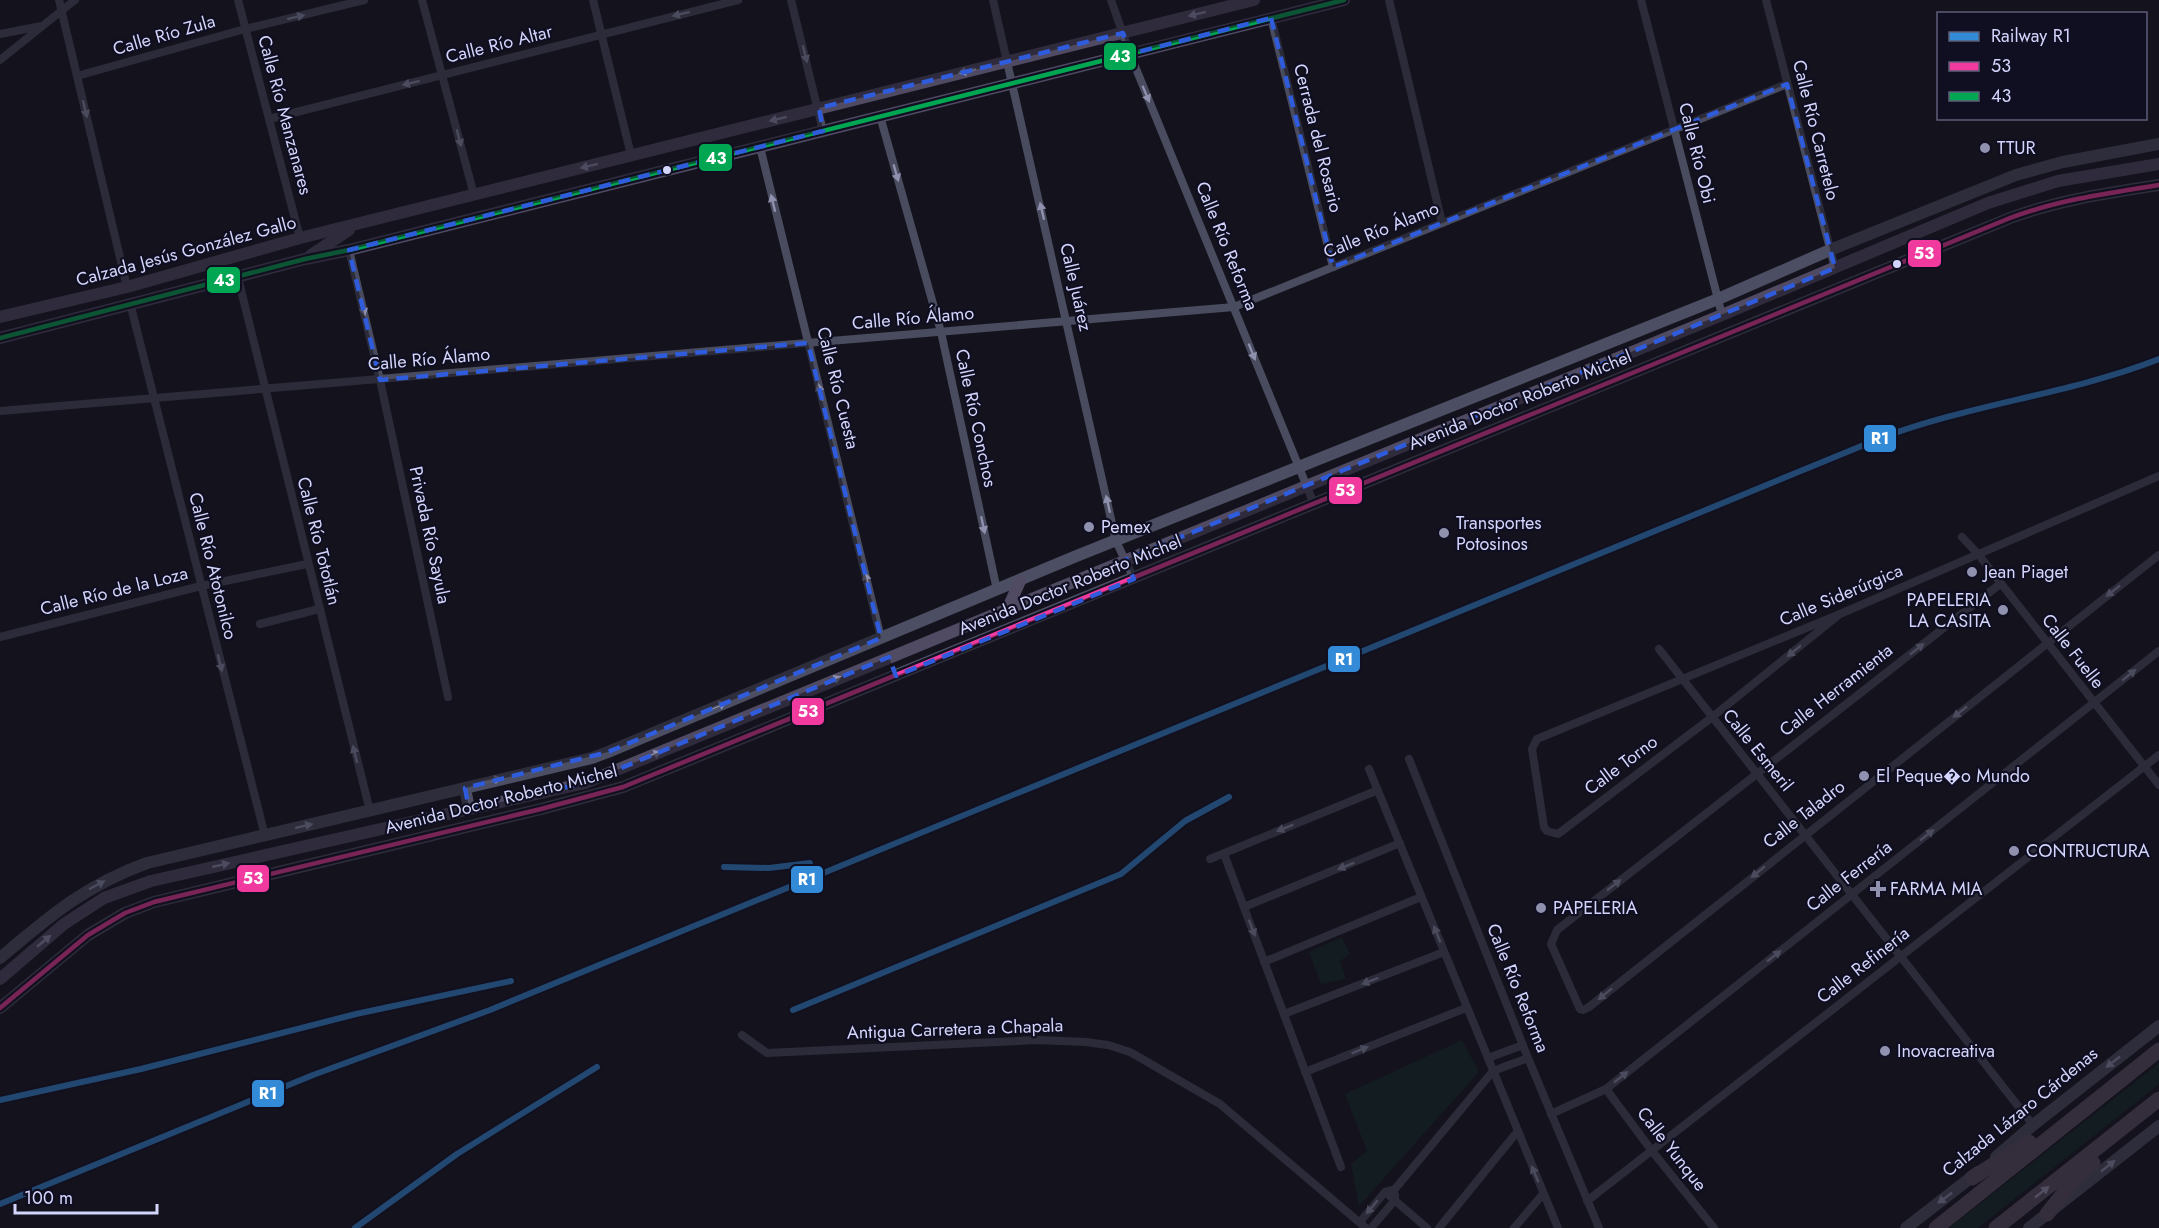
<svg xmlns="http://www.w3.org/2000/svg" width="2159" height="1228" viewBox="0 0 2159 1228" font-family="Jost,sans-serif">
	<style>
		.green { fill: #132825 }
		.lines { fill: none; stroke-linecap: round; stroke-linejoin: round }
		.street { stroke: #494b5e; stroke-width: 8 }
		.secondary { stroke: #4c4e63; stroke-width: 12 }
		.primary { stroke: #504b63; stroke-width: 12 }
		.highway { stroke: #5c4e63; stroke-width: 15 }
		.bus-1-casing { stroke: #100f21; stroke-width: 9 }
		.bus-2-casing { stroke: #100f21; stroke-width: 9 }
		.bus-1 { stroke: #f13a9d; stroke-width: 4.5 }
		.bus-2 { stroke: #00a651; stroke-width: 4.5 }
		.rail-1-casing { stroke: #100f21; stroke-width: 10 }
		.rail-1 { stroke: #338bd7; stroke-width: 6 }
		.oneway { fill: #8e90ad }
		.oneway2 { fill: #9290b0 }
		.oneway3 { fill: #9092b0 }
		.oneway4 { fill: #9d98b7 }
		.marked { fill: none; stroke: #2f5cdc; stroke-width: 4.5; stroke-dasharray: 12 8; stroke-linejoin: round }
		.poi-dot { fill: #9091ae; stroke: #100f21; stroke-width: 2 }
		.bus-dot { fill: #d3d5fc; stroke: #100f21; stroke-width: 2 }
		.labels { text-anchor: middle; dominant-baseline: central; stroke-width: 4.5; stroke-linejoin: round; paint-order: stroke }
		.street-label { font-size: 18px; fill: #d3d5fc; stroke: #100f21 }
		.poi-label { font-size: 18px; fill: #d3d5fc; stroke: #100f21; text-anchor: start }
		.line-badge { stroke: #100f21; stroke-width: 2 }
		.badge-label { font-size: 16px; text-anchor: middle; font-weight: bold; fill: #fff }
	</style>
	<rect width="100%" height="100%" fill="#14131d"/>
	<g class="green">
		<polygon points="1342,937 1350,954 1340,961 1346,979 1321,984 1309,952"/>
		<polygon points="1462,1040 1479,1072 1359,1206 1351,1164 1367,1151 1345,1094"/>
		<polygon points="2159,1063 2159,1084 1978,1228 1949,1228"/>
	</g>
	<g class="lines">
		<g class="street">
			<polyline points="59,0 127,287"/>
			<polyline points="238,0 300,238"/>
			<polyline points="422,0 474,195"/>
			<polyline points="593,0 631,155"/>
			<polyline points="791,0 823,131"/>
			<polyline points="993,0 1116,541 1134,579"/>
			<polyline points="1111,0 1130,54 1314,504"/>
			<polyline points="1389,0 1442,223"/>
			<polyline points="1641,0 1722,315"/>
			<polyline points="1766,0 1835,268"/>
			<polyline points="1271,18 1333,267"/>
			<polyline points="0,34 41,26"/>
			<polyline points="0,60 75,0"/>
			<polyline points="77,76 245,29 364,0"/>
			<polyline points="880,116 941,332 997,590"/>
			<polyline points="269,119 738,0"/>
			<polyline points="760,147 881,638"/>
			<polyline points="349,250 380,380 448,697"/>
			<polyline points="238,278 370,811"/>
			<polyline points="130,303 265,836"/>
			<polyline points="0,411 1234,307 1787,84"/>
			<polyline points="1962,537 1978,554 2159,785"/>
			<polyline points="2000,584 1557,930 1551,944 1580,1009 1583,1010 1589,1007 2159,555"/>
			<polyline points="1840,614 1711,718 1558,834 1547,831 1544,827 1532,749 1537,739 1840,614 2159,476"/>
			<polyline points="260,624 319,609"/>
			<polyline points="0,637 201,586 307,564"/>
			<polyline points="1659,649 2033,1125"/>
			<polyline points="1409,759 1528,1058 1599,1228"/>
			<polyline points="1369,769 1558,1228"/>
			<polyline points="1224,854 1341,1167"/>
			<polyline points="1210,859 1378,790"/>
			<polyline points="1244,907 1400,843"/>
			<polyline points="1264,962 1421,897"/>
			<polyline points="1284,1014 1444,952"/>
			<polyline points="742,1035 767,1053 1038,1040 1086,1042 1108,1045 1130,1052 1220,1104 1366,1228"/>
			<polyline points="1488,1058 1523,1045"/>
			<polyline points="1305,1072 1466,1008"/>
			<polyline points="1606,1089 1652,1151 1714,1228"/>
			<polyline points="1551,1114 1606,1089 2159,651"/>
			<polyline points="1385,1192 1427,1228"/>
			<polyline points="1587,1201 2159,755"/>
			<polyline points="1360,1222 1385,1192 1395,1189 1493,1071 1528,1058"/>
			<polyline points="1371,1228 1395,1200 1395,1195"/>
			<polyline points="1439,1228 1517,1132"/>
			<polyline points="1514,1228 1543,1194"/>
		</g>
		<g class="secondary">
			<polyline points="465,788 469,809"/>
			<path d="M0 958C50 916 84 886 147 863L592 758 608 752 1074 557 1718 299 1830 250 2016 175 2063 162 2159 144"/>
			<path d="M0 1008 88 935 125 913 154 902 541 809 623 787 2010 218C2058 200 2108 193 2159 185"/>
			<polyline points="1996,1157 2033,1125 2159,1026"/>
			<polyline points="1906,1228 1978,1172"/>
			<polyline points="2029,1228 2159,1126"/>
		</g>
		<g class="primary">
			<polyline points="311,255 349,230"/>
			<polyline points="0,317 127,287 300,238 1254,0"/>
			<polyline points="0,338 305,259 349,250 1344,0"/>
			<polyline points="1008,608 1020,581"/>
			<polyline points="0,979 64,924 104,898 151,881 585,783 1722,315 1988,203 2058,181 2159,164"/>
		</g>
		<g class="highway">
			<polyline points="1972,1178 2029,1142"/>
			<polyline points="2047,1214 2075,1179 2093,1163"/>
			<polyline points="1936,1228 2159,1050"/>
			<polyline points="1996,1228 2159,1099"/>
		</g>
		<g class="bus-1-casing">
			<path id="bus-1" d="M0 1008 88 935 125 913 154 902 541 809 623 787 2010 218C2058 200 2108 193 2159 185"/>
		</g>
		<g class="bus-2-casing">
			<polyline id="bus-2" points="0,338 305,259 349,250 1344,0"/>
		</g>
		<use href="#bus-1" class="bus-1"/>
		<use href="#bus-2" class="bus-2"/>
		<g class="rail-1-casing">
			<g id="rail-1">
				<polyline points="724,867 769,868 810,863"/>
				<polyline points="793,1010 1121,874 1185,821 1229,797"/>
				<polyline points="0,1100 141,1069 356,1014 511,981"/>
				<path d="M0 1204 313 1075 490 1010 1881 438C1971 404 2070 394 2159 359"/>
				<polyline points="355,1228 457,1154 597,1067"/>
			</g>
		</g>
		<use href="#rail-1" class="rail-1"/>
	</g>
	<defs><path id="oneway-solid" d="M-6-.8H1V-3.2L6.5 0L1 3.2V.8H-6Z" transform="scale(1.5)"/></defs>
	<g class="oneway">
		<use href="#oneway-solid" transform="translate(681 14) rotate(166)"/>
		<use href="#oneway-solid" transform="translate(296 17) rotate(-14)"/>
		<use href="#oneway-solid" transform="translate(805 54) rotate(76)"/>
		<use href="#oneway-solid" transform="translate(411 83) rotate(166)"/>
		<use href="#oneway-solid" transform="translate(1146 94) rotate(67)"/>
		<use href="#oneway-solid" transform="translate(85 109) rotate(77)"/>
		<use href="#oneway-solid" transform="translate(459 138) rotate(75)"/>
		<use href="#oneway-solid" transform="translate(896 173) rotate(74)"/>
		<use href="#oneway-solid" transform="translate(773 203) rotate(-104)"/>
		<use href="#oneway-solid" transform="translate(1042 211) rotate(-103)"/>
		<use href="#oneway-solid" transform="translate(363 307) rotate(77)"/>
		<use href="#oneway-solid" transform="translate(1252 352) rotate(68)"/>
		<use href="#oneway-solid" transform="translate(820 392) rotate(-104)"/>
		<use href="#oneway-solid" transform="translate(1108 504) rotate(-103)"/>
		<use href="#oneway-solid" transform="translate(983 525) rotate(78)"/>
		<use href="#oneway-solid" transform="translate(867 581) rotate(-104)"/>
		<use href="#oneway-solid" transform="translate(2113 591) rotate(142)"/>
		<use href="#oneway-solid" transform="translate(1917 649) rotate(-38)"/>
		<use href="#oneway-solid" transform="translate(1794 651) rotate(141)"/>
		<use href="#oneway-solid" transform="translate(220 663) rotate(76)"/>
		<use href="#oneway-solid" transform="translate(2129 675) rotate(-39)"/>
		<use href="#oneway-solid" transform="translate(1960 712) rotate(142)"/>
		<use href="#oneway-solid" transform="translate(355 754) rotate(-104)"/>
		<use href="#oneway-solid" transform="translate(1285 828) rotate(158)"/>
		<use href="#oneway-solid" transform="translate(1927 835) rotate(-38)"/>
		<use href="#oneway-solid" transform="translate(1346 866) rotate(158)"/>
		<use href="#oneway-solid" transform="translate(1758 872) rotate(141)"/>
		<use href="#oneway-solid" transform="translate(1614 885) rotate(-38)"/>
		<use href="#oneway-solid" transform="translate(1252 928) rotate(69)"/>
		<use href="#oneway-solid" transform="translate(1437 934) rotate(-112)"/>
		<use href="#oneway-solid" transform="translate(1774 956) rotate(-38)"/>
		<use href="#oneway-solid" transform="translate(1370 981) rotate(159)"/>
		<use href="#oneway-solid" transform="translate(1605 994) rotate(141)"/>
		<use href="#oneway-solid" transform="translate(1360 1050) rotate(-22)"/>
		<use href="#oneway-solid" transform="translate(1621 1077) rotate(-38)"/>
		<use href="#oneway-solid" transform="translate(1535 1174) rotate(-113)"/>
		<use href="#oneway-solid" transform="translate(1372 1207) rotate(130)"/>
	</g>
	<g class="oneway2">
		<use href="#oneway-solid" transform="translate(1197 14) rotate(166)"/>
		<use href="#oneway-solid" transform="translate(967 71) rotate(166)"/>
		<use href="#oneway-solid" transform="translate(778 119) rotate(166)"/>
		<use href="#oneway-solid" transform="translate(589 166) rotate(166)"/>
		<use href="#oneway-solid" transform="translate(833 680) rotate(-22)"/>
		<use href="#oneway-solid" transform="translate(653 755) rotate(-22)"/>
		<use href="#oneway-solid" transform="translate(221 865) rotate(-13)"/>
		<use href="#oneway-solid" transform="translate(44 941) rotate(-40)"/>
	</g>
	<g class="oneway3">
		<use href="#oneway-solid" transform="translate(718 706) rotate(-23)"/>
		<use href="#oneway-solid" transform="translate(493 780) rotate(-13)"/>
		<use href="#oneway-solid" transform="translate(304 826) rotate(-13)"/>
		<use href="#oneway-solid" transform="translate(97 885) rotate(-28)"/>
		<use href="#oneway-solid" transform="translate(2113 1062) rotate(142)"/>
		<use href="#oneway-solid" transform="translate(2108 1166) rotate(-38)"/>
		<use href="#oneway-solid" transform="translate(1945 1198) rotate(143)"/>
	</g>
	<use class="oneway4" href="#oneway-solid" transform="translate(2042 1192) rotate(-38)"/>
	<path d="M0 0H2159V1228H0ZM1271 18 1333 267 1787 84 1835 268 1125 560 1134 579 896 676 889 657 585 783 469 809 465 788 608 752 881 638 808 343 380 380 349 250 823 131 819 108 1123 33 1130 54Z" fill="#14131d" fill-opacity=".55" fill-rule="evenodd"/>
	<path class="marked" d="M1271 18 1333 267 1787 84 1835 268 1125 560 1134 579 896 676 889 657 585 783 469 809 465 788 608 752 881 638 808 343 380 380 349 250 823 131 819 108 1123 33 1130 54Z"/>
	<g class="poi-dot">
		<circle cx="1985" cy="148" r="6"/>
		<circle cx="1089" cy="527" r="6"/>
		<circle cx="1444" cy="533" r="6"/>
		<circle cx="1972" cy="572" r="6"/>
		<circle cx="2003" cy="610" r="6"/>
		<circle cx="1864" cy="776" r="6"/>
		<circle cx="2014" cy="851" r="6"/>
		<path d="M1875 880h6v6h6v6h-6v6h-6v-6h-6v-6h6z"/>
		<circle cx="1541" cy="908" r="6"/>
		<circle cx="1885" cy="1051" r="6"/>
	</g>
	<g class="bus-dot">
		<circle cx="667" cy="170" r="5"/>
		<circle cx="1897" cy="264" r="5"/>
	</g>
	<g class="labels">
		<g class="street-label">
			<text transform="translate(164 35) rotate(-16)">Calle Río Zula</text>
			<text transform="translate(499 44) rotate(-14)">Calle Río Altar</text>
			<text transform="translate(285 115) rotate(75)">Calle Río Manzanares</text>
			<text transform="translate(1816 130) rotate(76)">Calle Río Carretelo</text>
			<text transform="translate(1318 138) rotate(76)">Cerrada del Rosario</text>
			<text transform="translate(1697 153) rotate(76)">Calle Río Obi</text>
			<text transform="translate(1381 230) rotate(-22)">Calle Río Álamo</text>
			<text transform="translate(1227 246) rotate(68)">Calle Río Reforma</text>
			<text transform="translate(186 251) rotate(-15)">Calzada Jesús González Gallo</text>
			<text transform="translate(1076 287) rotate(77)">Calle Juárez</text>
			<text transform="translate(913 318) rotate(-5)">Calle Río Álamo</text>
			<text transform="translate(429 359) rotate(-5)">Calle Río Álamo</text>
			<text transform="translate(838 388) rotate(76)">Calle Río Cuesta</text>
			<text transform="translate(1520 400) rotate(-22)">Avenida Doctor Roberto Michel</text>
			<text transform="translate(976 418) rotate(78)">Calle Río Conchos</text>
			<text transform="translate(430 535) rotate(78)">Privada Río Sayula</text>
			<text transform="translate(319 541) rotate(76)">Calle Río Tototlán</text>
			<text transform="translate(213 566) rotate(76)">Calle Río Atotonilco</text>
			<text transform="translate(1070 585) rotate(-22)">Avenida Doctor Roberto Michel</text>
			<text transform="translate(114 591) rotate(-14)">Calle Río de la Loza</text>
			<text transform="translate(1841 595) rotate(-23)">Calle Siderúrgica</text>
			<text transform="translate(2073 651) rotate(52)">Calle Fuelle</text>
			<text transform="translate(1836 690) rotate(-38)">Calle Herramienta</text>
			<text transform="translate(1758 750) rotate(51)">Calle Esmeril</text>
			<text transform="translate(1621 765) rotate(-37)">Calle Torno</text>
			<text transform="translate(501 799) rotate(-14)">Avenida Doctor Roberto Michel</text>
			<text transform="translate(1804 814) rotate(-38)">Calle Taladro</text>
			<text transform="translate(1849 876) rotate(-38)">Calle Ferrería</text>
			<text transform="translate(1863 965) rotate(-38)">Calle Refinería</text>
			<text transform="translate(1518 988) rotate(68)">Calle Río Reforma</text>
			<text transform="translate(955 1029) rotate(-2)">Antigua Carretera a Chapala</text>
			<text transform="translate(2020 1112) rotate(-39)">Calzada Lázaro Cárdenas</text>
			<text transform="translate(1672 1149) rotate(52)">Calle Yunque</text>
		</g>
		<g class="poi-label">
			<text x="1997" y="148">TTUR</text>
			<text x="1456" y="523">Transportes<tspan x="1456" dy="21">Potosinos</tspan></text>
			<text x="1101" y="527">Pemex</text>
			<text x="1984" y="572">Jean Piaget</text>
			<text x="1991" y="600" text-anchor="end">PAPELERIA<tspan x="1991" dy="21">LA CASITA</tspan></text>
			<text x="1876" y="776">El Peque�o Mundo</text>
			<text x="2026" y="851">CONTRUCTURA</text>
			<text x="1890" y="889">FARMA MIA</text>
			<text x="1553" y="908">PAPELERIA</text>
			<text x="1897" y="1051">Inovacreativa</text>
		</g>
	</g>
	<g class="line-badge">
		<rect x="1103" y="42" width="34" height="29" rx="6" fill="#00a651"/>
		<rect x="698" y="143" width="35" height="29" rx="6" fill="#00a651"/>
		<rect x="1907" y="239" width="35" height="29" rx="6" fill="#f13a9d"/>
		<rect x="206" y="266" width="35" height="28" rx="6" fill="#00a651"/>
		<rect x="1863" y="424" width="34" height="29" rx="6" fill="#338bd7"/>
		<rect x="1328" y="476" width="35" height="29" rx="6" fill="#f13a9d"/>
		<rect x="1327" y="645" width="34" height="28" rx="6" fill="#338bd7"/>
		<rect x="791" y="697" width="34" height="29" rx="6" fill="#f13a9d"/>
		<rect x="236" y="864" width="34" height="29" rx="6" fill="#f13a9d"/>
		<rect x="790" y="865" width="34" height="29" rx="6" fill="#338bd7"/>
		<rect x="251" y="1079" width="34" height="29" rx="6" fill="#338bd7"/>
	</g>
	<g class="badge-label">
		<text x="1120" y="62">43</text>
		<text x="716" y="164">43</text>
		<text x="1924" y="259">53</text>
		<text x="224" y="286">43</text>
		<text x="1880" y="444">R1</text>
		<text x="1345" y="496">53</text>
		<text x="1344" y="665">R1</text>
		<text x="808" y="717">53</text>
		<text x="253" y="884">53</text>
		<text x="807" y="885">R1</text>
		<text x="268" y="1099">R1</text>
	</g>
	<rect x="1937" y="12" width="210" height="108" fill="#100f21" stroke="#5e5e79" stroke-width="1.5"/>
	<rect x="1949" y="32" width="30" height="9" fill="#338bd7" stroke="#5e5e79" stroke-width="1.5"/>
	<text x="1991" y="42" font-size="18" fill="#d3d5fc">Railway R1</text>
	<rect x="1949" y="62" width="30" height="9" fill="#f13a9d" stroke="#5e5e79" stroke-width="1.5"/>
	<text x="1991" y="72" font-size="18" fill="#d3d5fc">53</text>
	<rect x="1949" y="92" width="30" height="9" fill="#00a651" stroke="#5e5e79" stroke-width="1.5"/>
	<text x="1991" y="102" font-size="18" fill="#d3d5fc">43</text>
	<path d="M15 1204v9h142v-9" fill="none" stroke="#d3d5fc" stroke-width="3"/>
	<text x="24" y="1204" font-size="18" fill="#d3d5fc" stroke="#100f21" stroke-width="4.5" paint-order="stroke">100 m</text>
</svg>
